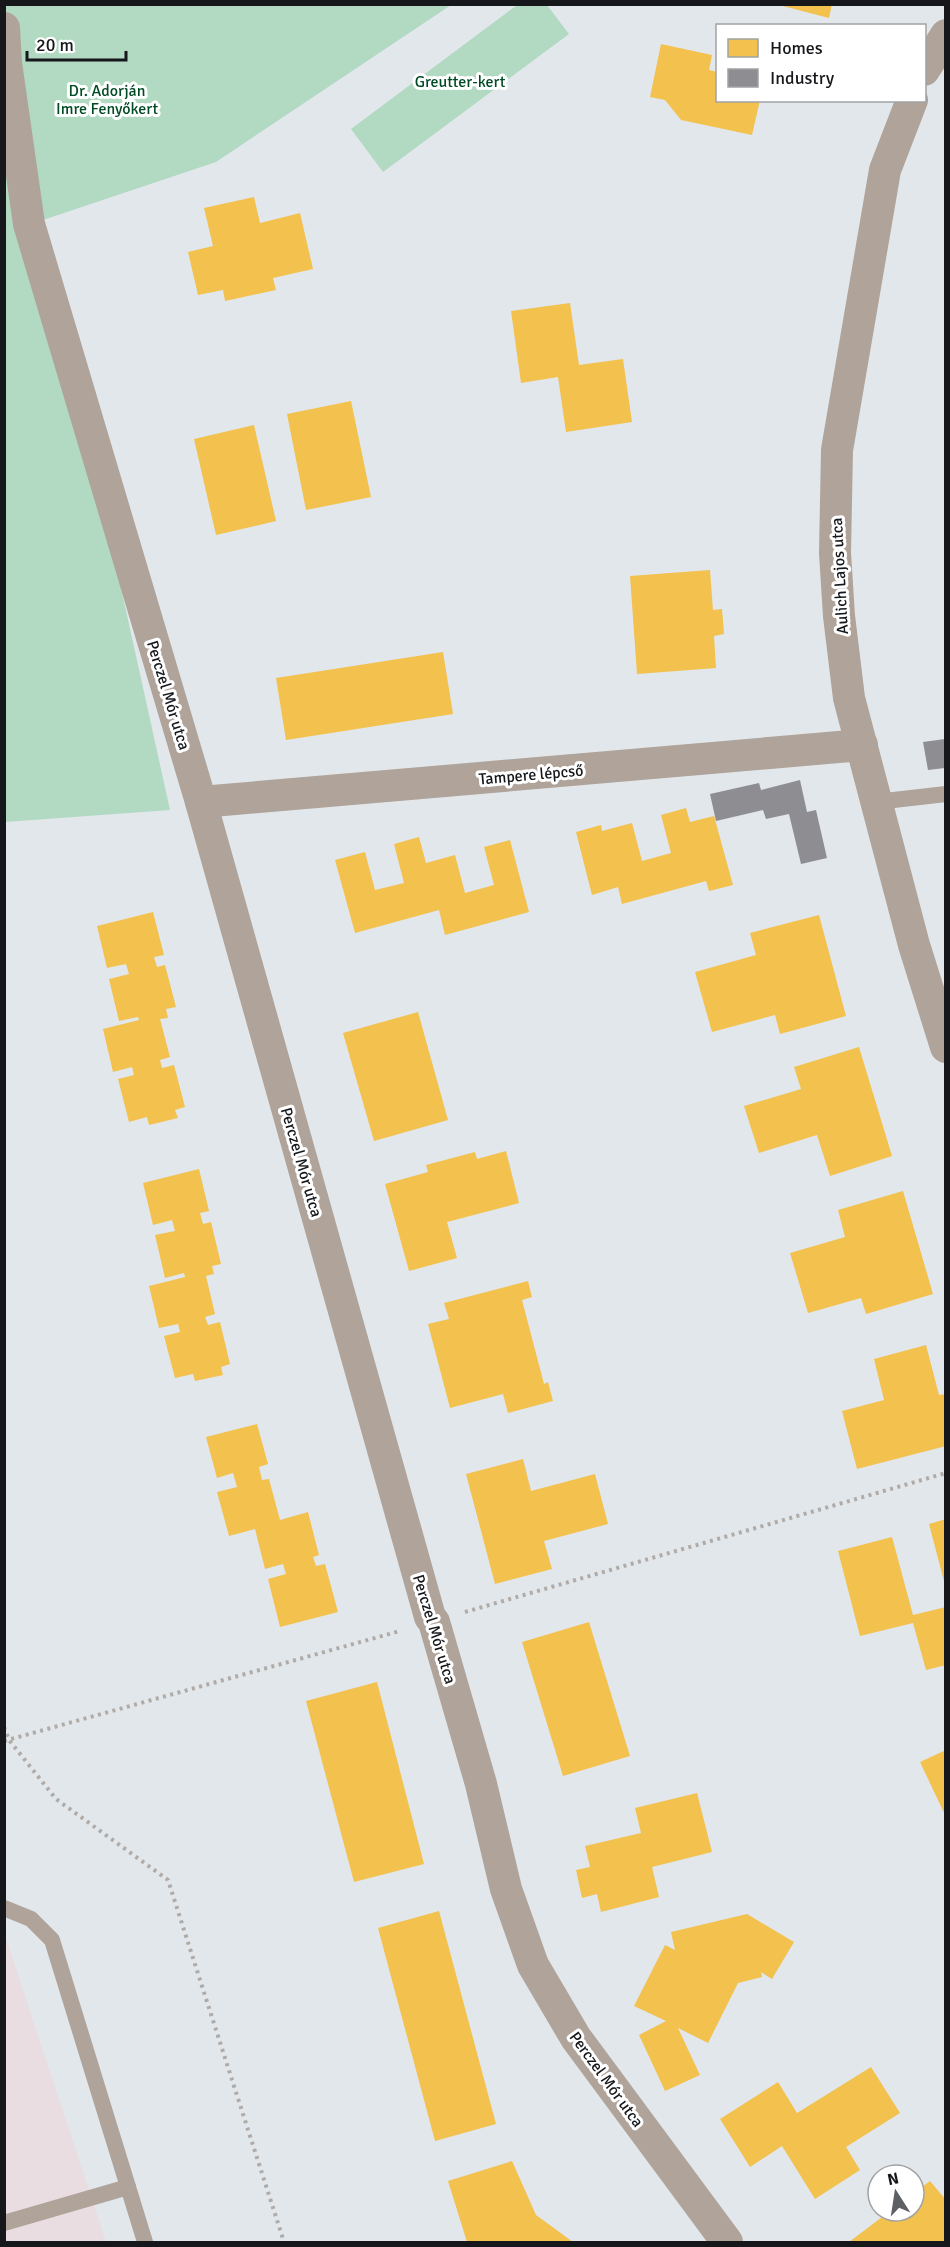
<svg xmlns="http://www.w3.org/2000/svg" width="950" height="2247" font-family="Signika,sans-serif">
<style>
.industrial{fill:#e9dde2}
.green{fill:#b2d9c1}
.homes{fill:#f2c14e}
.industry{fill:#8d8d92}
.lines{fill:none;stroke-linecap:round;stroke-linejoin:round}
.path{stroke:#b0aba6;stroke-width:4;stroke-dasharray:3 4.5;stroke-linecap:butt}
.service{stroke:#afa39a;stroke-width:16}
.minor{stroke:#afa39a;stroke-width:32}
.labels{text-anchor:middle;stroke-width:6;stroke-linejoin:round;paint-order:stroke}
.park-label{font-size:16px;fill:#004a24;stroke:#fff}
.street-label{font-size:16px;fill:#15171a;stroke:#fff}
</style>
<rect width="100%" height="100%" fill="#e2e7ec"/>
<polygon class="industrial" points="5,1935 106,2242 5,2242"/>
<g class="green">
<polygon points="5,5 451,5 216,162 40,221 170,810 5,822"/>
<polygon points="517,5 547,5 569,34 383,172 351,129"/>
</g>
<g class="homes">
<polygon points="775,4 832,4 829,18"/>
<polygon points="661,44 712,55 709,70 718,72 718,100 760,100 752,135 681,120 665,100 650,97"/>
<polygon points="254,197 260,223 300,213 313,269 273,278 276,290 225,301 223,290 198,295 188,252 213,246 204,208"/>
<polygon points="570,303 579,365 623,359 632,422 566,432 558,377 521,383 511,311"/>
<polygon points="351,401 371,497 306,510 287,414"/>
<polygon points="254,425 276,521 216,535 194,439"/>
<polygon points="710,570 713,610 722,609 724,634 714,636 716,668 637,674 630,576"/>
<polygon points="443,652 453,714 286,740 276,678"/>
<polygon points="686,808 690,822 714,816 733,885 709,891 706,881 622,904 618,887 592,895 576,832 601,825 602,831 632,823 642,861 671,853 661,815"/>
<polygon points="419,837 426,863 455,855 465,893 494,885 484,847 510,840 529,912 445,935 439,910 355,933 335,860 365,852 375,890 404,883 394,844"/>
<polygon points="153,912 164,955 154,957 157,967 165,965 176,1007 166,1009 168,1018 160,1019 170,1057 160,1060 162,1068 174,1065 185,1107 175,1110 178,1118 149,1125 147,1117 129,1122 118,1079 134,1075 132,1067 113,1072 103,1029 139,1020 138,1017 119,1021 109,979 129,974 126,964 107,968 97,926"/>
<polygon points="819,915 846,1016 780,1034 775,1015 712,1032 695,972 756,955 750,933"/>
<polygon points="418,1012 448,1120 374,1141 343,1033"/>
<polygon points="859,1047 892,1156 830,1176 817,1135 759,1153 744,1106 801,1089 794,1067"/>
<polygon points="506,1151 519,1203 447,1222 457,1258 409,1271 385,1184 428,1172 426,1165 475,1152 477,1159"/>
<polygon points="199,1169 209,1211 200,1213 203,1224 211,1222 221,1264 212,1266 214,1274 206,1276 215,1314 205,1317 208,1325 220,1322 230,1364 221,1367 223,1375 195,1381 193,1374 175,1378 164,1336 180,1332 178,1324 159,1328 149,1286 185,1277 184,1273 165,1278 155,1235 175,1231 172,1220 153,1225 143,1183"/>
<polygon points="903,1191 933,1294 866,1314 861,1298 808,1313 790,1253 845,1237 838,1210"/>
<polygon points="528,1281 532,1297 522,1300 544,1384 548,1382 553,1401 508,1413 503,1394 450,1408 428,1324 449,1319 444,1303"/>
<polygon points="926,1345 939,1395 946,1394 946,1446 857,1469 842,1411 884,1400 874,1359"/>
<polygon points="257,1424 268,1464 259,1467 262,1480 269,1479 280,1520 308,1512 319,1555 313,1557 316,1566 325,1564 338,1612 280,1627 268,1579 286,1574 283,1564 265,1569 255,1529 229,1536 217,1492 237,1487 233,1473 217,1478 206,1437"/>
<polygon points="523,1459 531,1491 595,1474 608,1524 544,1541 552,1569 495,1584 466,1474"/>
<polygon points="946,1519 946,1585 945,1585 929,1524"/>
<polygon points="892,1537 913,1615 946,1607 946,1665 926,1670 913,1623 860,1636 838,1551"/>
<polygon points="589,1622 630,1756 563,1776 522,1642"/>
<polygon points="377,1682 424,1864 354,1882 306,1701"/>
<polygon points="946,1750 946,1817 920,1762"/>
<polygon points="697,1793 712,1852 652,1867 659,1897 601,1912 597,1894 582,1898 576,1870 590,1867 585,1846 641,1833 635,1808"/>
<polygon points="439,1911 496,2124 435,2141 378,1928"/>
<polygon points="747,1914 794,1942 772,1979 761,1972 762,1977 738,1983 708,2043 678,2028 700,2075 665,2091 639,2035 666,2021 634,2006 665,1945 675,1950 671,1932"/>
<polygon points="871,2067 900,2113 846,2147 860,2170 815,2199 782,2146 750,2167 720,2119 778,2082 797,2113"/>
<polygon points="512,2161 536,2215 573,2242 467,2242 448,2181"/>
<polygon points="930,2181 946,2200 946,2242 849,2242 890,2211 914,2211 914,2193"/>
</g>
<g class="industry">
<polygon points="945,739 945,768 928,770 923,742"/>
<polygon points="800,780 807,812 816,810 827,858 801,864 789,814 766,819 763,810 716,821 710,794 759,783 761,790"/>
</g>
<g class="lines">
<g class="path">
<polyline points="465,1612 946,1473"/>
<polyline points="4,1727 9,1740 56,1799 168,1880 284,2242"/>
<polyline points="4,1741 400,1631"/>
</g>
<g class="service">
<polyline points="876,802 946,794"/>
<polyline points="4,1908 31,1919 52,1940 145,2242"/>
<polyline points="4,2223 128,2187"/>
</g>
<g class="minor">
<polyline points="4,28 6,63 29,224 201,802 430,1617 434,1622 481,1784 506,1889 533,1965 576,2038 727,2242"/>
<polyline points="924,70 946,35"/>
<polyline points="912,100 885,170 837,450 835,553 839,616 849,698 914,945 946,1047"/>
<polyline points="201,802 862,745"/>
</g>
</g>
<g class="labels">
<g class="park-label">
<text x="460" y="87">Greutter-kert</text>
<text x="107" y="96">Dr. Adorján<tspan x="107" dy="18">Imre Fenyőkert</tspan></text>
</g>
<g class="street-label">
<text transform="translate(839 576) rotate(-93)" y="6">Aulich Lajos utca</text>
<text transform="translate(169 695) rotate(73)" y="6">Perczel Mór utca</text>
<text transform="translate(531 774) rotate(-5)" y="6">Tampere lépcső</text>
<text transform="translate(302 1162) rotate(74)" y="6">Perczel Mór utca</text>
<text transform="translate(435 1629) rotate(73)" y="6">Perczel Mór utca</text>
<text transform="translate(607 2079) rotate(54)" y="6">Perczel Mór utca</text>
</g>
</g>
<rect width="950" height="2247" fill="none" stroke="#15171a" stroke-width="12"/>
<rect x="716" y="24" width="210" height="78" fill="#ffffff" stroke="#a1a2a3" stroke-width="1.5"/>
<rect x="728" y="39" width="30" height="18" fill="#f2c14e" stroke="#a1a2a3" stroke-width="1.5"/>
<text x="770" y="54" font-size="18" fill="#15171a">Homes</text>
<rect x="728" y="69" width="30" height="18" fill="#8d8d92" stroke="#a1a2a3" stroke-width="1.5"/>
<text x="770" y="84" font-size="18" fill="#15171a">Industry</text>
<g transform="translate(896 2193) rotate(348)"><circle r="28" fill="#ffffff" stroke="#a1a2a3" stroke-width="1.5"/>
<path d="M0-4.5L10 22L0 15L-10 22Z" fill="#5d6064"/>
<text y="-9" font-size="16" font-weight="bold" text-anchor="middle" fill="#15171a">N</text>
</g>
<path d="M27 51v9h99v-9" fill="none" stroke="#15171a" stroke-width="3"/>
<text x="36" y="51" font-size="18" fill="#15171a" stroke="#ffffff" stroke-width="4.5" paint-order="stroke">20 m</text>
</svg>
